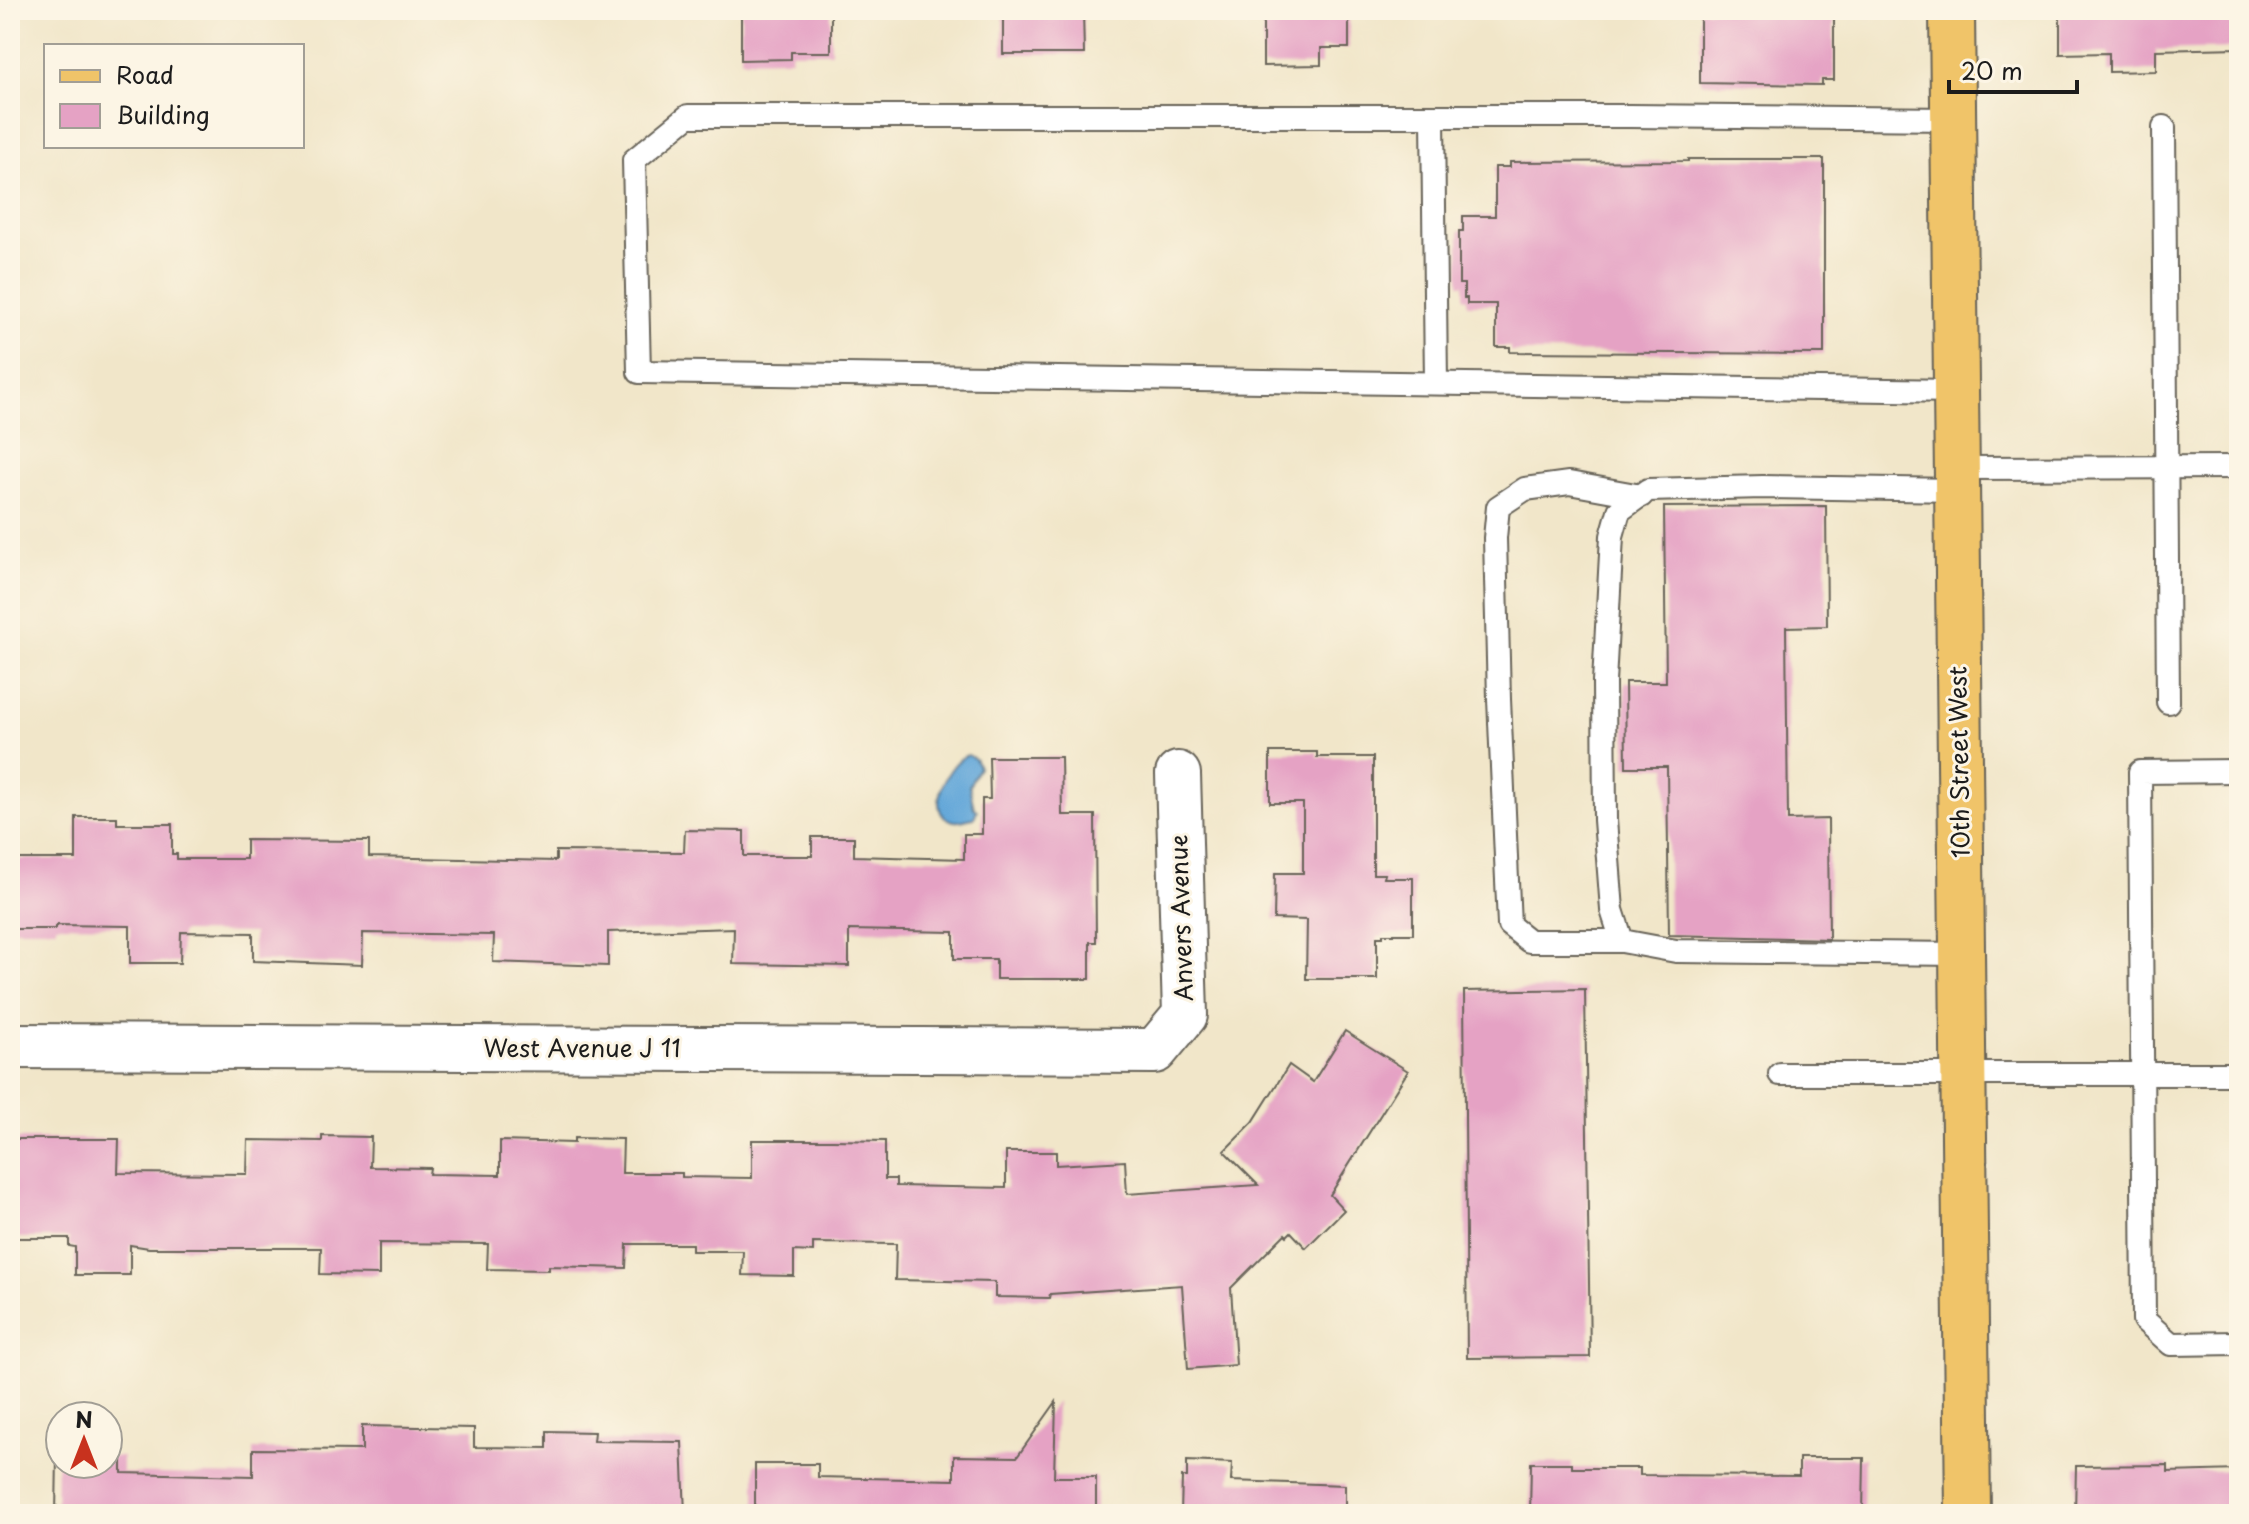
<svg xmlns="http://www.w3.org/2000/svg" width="2249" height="1524" font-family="'Playpen Sans',sans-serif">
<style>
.water{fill:#64a7d9;stroke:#40627a;stroke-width:2}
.building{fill:#e5a2c4}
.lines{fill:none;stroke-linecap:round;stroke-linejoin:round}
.service-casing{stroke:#676359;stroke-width:26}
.minor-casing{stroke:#676359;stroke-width:48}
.primary-casing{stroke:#676359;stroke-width:48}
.service{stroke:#fff;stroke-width:22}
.minor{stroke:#fff;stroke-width:44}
.primary{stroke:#f0c469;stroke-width:44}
.labels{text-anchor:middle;stroke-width:6;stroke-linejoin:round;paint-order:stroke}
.street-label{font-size:24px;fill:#1c1c1c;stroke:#fcf5e5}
</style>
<rect width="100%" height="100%" fill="#fcf5e5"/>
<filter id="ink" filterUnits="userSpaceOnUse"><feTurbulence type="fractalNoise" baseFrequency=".0125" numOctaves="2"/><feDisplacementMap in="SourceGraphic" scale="16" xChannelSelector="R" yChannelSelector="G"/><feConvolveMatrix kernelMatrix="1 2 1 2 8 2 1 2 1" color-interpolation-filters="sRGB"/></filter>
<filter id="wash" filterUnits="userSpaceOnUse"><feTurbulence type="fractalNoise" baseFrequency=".006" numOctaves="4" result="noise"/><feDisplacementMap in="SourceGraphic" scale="32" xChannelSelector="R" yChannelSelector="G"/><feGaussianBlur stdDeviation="1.8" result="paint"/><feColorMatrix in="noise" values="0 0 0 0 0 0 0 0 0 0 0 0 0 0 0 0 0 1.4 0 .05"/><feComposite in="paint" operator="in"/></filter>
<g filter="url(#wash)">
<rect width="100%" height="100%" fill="#f1e6c9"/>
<path class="water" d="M 968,755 L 975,759 L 979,767 L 969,786 L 974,808 L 977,810 L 974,818 C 965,819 957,824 948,819 C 926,808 949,760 968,755 Z"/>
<g id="blocks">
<g class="building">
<polygon points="741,10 831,10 831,52 791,52 791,59 741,60"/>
<polygon points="1003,10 1083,10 1084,54 1003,54"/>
<polygon points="1263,10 1349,10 1349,48 1321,48 1321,65 1263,66"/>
<polygon points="1700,10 1834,10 1834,80 1822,80 1822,85 1700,83"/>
<polygon points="2060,10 2239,10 2239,48 2156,50 2156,71 2109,72 2109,53 2060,54"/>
<polygon points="1688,159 1824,159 1824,354 1510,352 1510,347 1496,347 1496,304 1467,304 1467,298 1464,298 1464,284 1459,284 1459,231 1463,231 1463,216 1495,216 1495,167 1510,167 1510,162 1688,161"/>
<polygon points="1826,506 1827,626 1786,627 1788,820 1828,819 1829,939 1669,935 1667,767 1626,767 1625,682 1666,682 1664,507"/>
<polygon points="1270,752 1317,752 1317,757 1373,757 1373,874 1385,874 1384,878 1413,878 1413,934 1383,934 1383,937 1377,937 1377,979 1306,979 1307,920 1274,919 1275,873 1303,873 1303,803 1270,803"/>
<polygon points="989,757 1061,757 1062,815 1095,815 1096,942 1090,942 1090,979 996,979 996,959 954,959 954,932 849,930 849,966 733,964 734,928 608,932 608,966 493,962 494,935 363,933 362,965 253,961 253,933 181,932 180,963 130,963 130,926 56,925 56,929 10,929 10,859 76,859 76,817 117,817 117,824 172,824 172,854 177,854 177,859 246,859 246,840 369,841 369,857 556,861 556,851 684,852 685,830 744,831 744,856 812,856 812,837 854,837 854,856 964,859 964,834 982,834 982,799 990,799"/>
<polygon points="1585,989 1590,1357 1467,1358 1464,991"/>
<polygon points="1345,1031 1408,1071 1330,1195 1344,1210 1306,1248 1291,1232 1287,1236 1285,1234 1231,1288 1236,1365 1188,1369 1182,1285 1050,1294 1049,1298 995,1297 995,1282 895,1280 896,1244 813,1243 813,1252 794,1251 794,1276 742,1275 743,1251 692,1251 692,1244 627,1244 626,1268 549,1266 549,1270 487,1269 488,1244 379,1243 379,1275 320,1274 321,1248 149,1248 130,1245 130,1275 75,1275 75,1247 69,1246 69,1238 10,1238 10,1139 119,1139 118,1173 247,1174 248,1140 322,1141 322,1136 371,1137 370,1167 430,1168 429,1174 500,1175 500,1141 574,1143 574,1138 623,1139 622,1173 682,1173 682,1177 752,1178 752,1140 833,1140 885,1141 885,1179 896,1179 896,1186 1006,1188 1006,1152 1056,1152 1056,1165 1125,1161 1127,1194 1258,1185 1224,1151 1253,1122 1289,1065 1313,1082"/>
<polygon points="1056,1402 1054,1477 1096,1477 1096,1514 755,1514 755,1464 818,1464 818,1477 954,1480 954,1456 1017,1457"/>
<polygon points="362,1426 474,1428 474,1447 547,1448 547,1431 594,1432 593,1441 682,1442 685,1514 56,1514 57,1456 60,1456 60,1464 108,1464 108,1457 122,1457 122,1473 253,1476 253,1449 362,1450"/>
<polygon points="1799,1458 1864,1458 1863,1514 1530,1514 1531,1463 1572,1463 1572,1468 1640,1468 1640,1475 1799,1476"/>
<polygon points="1187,1461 1232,1463 1231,1481 1345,1485 1345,1514 1181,1514 1182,1477 1187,1477"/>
<polygon points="2168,1465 2168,1472 2239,1470 2239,1514 2075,1514 2076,1466"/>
</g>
</g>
</g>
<g filter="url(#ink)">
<use href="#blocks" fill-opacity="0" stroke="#676359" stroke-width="2"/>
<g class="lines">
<g class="service-casing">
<g id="service">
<polyline points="1433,117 1436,383"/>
<polyline points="1953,119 1630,116 688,116 634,160 639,372 1956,391"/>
<polyline points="2164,127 2168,702"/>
<polyline points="1957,468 2239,467"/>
<polyline points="1957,490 1763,487 1648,490 1619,511 1612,536 1604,682 1605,820 1612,910 1622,941 1676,951 1962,954"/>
<polyline points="2239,771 2140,772 2144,1320 2171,1344 2239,1343"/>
<polyline points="1622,941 1529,941 1509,925 1499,699 1495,538 1498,507 1525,489 1569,483 1641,496"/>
<polyline points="1780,1074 2239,1074"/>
</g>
</g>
<g class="minor-casing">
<polyline id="minor" points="10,1046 1155,1051 1185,1015 1178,774"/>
</g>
<g class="primary-casing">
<polyline id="primary" points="1952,10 1968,1514"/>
</g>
<use href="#service" class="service"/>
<use href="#minor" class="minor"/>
<use href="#primary" class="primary"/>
</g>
</g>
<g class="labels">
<g class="street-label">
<text transform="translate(1960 762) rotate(-91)" y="8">10th Street West</text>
<text transform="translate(1182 918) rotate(-92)" y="8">Anvers Avenue</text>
<text x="582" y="1057">West Avenue J 11</text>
</g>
</g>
<rect width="2249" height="1524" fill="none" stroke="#fcf5e5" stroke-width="40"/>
<rect x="44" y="44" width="260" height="104" fill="#fcf5e5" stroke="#a29e95" stroke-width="2"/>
<rect x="60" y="70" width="40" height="12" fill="#f0c469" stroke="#a29e95" stroke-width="2"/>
<text x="116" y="84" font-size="24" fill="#1c1c1c">Road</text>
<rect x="60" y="104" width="40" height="24" fill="#e5a2c4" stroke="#a29e95" stroke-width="2"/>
<text x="116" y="124" font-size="24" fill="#1c1c1c">Building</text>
<g transform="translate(84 1440)"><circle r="38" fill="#fcf5e5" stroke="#a29e95" stroke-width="2"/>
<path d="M0-6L14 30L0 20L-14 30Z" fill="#c8321e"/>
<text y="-12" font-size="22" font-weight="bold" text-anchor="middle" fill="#1c1c1c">N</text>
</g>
<path d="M1949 80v12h128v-12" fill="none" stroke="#1c1c1c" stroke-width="4"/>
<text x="1961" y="80" font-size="24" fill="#1c1c1c" stroke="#fcf5e5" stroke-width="6" paint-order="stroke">20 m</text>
</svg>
